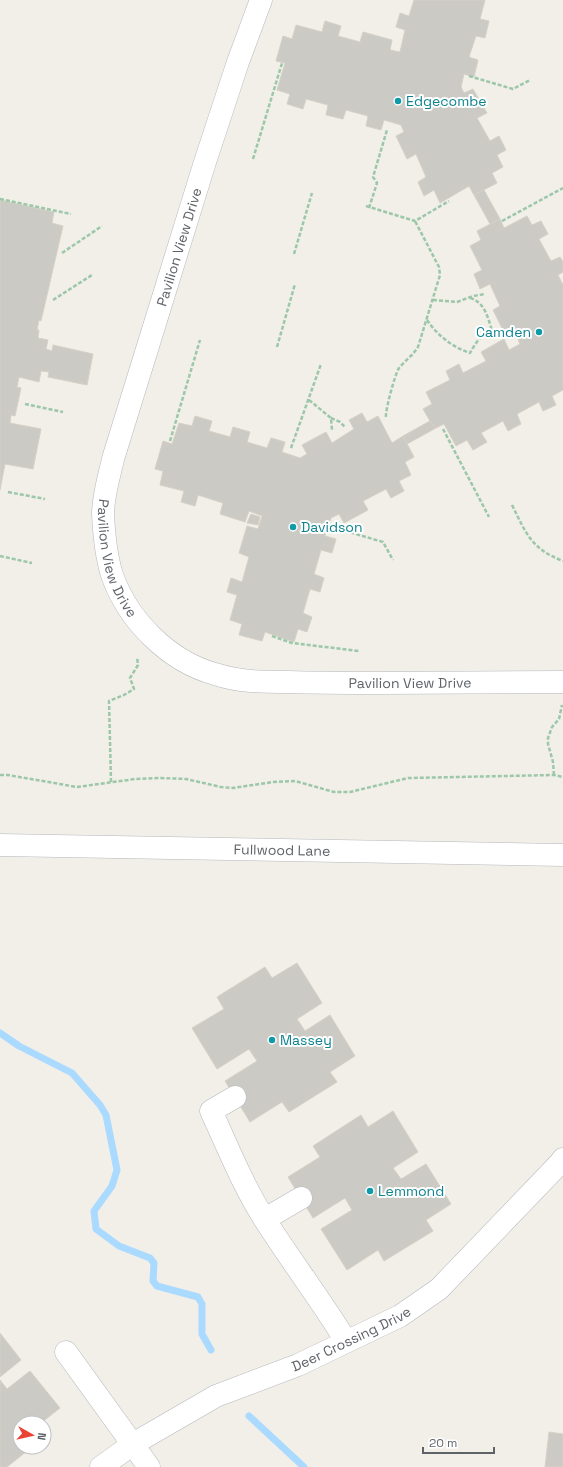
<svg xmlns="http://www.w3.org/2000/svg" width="563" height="1467" font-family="'Space Grotesk',sans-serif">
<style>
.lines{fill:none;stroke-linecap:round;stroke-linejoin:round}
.stream{stroke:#aadaff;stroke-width:7}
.building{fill:#cccac5;stroke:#d6d1c6}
.minor-casing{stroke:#b5b8bc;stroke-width:23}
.path{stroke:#9cc7a9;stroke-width:2.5;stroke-dasharray:4 2;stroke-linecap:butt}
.minor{stroke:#fff;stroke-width:22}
.culture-dot{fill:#0f9aa8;stroke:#fff;stroke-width:1.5}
.labels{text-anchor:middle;stroke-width:4;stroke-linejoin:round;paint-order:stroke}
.culture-label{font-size:14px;fill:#0d838f;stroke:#fff;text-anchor:start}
.street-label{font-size:14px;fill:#5f6368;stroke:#fff}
</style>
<rect width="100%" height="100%" fill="#f1efe8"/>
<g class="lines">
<g class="stream">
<polyline points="0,1033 19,1046 72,1073 100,1105 106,1115 117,1170 112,1186 94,1211 96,1229 119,1246 150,1258 154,1263 153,1281 157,1286 198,1297 202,1304 202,1334 211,1350"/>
<polyline points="249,1416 304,1467"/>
</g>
</g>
<g class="building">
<polygon points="414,0 485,0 480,19 489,21 485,38 476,36 469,57 478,60 474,77 464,74 461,87 464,93 473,89 487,113 477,118 490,141 499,136 506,150 497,155 503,167 492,173 497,183 474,195 469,186 440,203 434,190 424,196 418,182 426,177 416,154 407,159 396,136 404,132 401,125 384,120 381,130 366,126 368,116 346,110 343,119 326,115 328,105 306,99 303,109 287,104 290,94 277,90 285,63 276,61 283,36 292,39 296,25 322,32 325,21 341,26 338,36 360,42 363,32 392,40 390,50 400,52 405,30 396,27 400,13 409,16"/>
<polygon points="484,190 500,219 490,224 474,195"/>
<polygon points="0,200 54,212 52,223 63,226 41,321 39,320 37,330 39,330 38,338 48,340 46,349 52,351 53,345 93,354 87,385 48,377 49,372 41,371 39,382 19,377 17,387 21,388 15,416 11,415 10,423 41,429 33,469 5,464 0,490"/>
<polygon points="527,216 532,225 541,221 548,234 539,239 551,261 560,257 563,262 563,272 558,275 563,285 563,390 552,396 556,405 543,411 539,402 517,414 521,424 508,431 503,421 481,433 487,442 473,450 467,440 456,446 444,424 436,428 430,421 423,409 432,404 426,392 450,380 446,371 459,364 463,373 486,361 481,352 504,339 509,350 520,344 514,330 505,334 493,310 500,306 490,284 480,289 474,274 482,270 470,246 481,240 477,231 500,219 504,228"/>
<polygon points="362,413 367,422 378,416 392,443 403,436 414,457 405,462 411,475 399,481 404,491 391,498 386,489 363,501 368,510 344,523 339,514 331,518 325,536 336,539 332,553 321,550 314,574 324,578 320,592 310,589 303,613 312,617 307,632 298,629 294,642 265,632 262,641 239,635 242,624 230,620 237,595 227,592 231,578 242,582 249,557 239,553 247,526 258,529 262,516 249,511 245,522 220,514 223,503 198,495 195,506 181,502 184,491 160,485 163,471 155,469 163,441 172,444 179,423 192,426 195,416 212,421 209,431 230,437 233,427 250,432 247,442 267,448 271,438 285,442 282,452 300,458 307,454 302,445 326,432 332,443 354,429 349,420"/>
<polygon points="430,421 436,428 407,444 403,436"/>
<polygon points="251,514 260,517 258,525 247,523"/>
<polygon points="297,963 322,1003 297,1019 305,1031 330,1015 355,1056 330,1072 337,1082 289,1112 282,1102 250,1122 225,1081 257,1061 249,1049 217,1069 192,1028 224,1009 217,997 265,967 272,978"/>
<polygon points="393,1111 418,1152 393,1168 401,1179 426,1164 451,1204 426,1220 433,1231 384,1261 378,1250 347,1270 321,1229 352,1210 345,1198 313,1218 288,1177 320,1157 313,1146 361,1115 368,1127"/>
<polygon points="0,1333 21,1360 0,1377"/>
<polygon points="30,1371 60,1408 41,1423 20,1423 20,1447 32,1447 7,1467 0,1467 0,1380 7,1389"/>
<polygon points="549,1432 563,1434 563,1467 545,1467"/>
</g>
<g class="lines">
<g class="minor-casing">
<g id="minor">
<path id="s1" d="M 261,0 L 238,62 L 205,162 L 113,459 C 109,477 103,496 103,514 C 104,534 106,556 112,575 C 128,620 168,661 215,674 C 239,682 263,682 288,682 C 319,683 350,683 381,683 C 442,683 502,682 563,682"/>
<path id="s2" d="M 0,845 L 563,855"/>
<path d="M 235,1097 L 211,1111 C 228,1147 243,1186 265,1220 C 291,1261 321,1300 346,1341"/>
<polyline points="265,1219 301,1198"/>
<polyline points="66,1352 149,1467"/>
<path id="s3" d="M 101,1467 L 133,1444 L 216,1396 L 298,1365 L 400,1316 L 439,1289 L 559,1164 L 563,1159"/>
</g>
</g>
<g class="path">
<polyline points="469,76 513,89 530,80"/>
<polyline points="253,159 282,63"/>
<polyline points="0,199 71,214"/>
<polyline points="366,206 415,221 449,201"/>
<polyline points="369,208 377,183 373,177 387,130"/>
<polyline points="502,221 563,188"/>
<polyline points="62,253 102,226"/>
<polyline points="294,254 312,193"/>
<path d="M 470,298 C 485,302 488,318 492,331"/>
<polyline points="53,300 92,275"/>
<polyline points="433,300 457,302 473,296 485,294"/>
<path d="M 427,320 C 437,335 452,347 470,353 C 475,344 483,330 495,331 C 500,332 506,336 510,338"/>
<polyline points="277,347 295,284"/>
<polyline points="309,400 331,418 332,430"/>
<polyline points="25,404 63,412"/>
<path d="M 386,417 C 385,411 395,374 399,368 C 405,361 413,355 418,347 L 440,275 L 439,267 L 415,221"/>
<polyline points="331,418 340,422 345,427"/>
<polyline points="443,429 489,517"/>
<polyline points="170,441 200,340"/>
<polyline points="291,448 321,364"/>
<polyline points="8,492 45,499"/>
<path d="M 512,505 C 526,533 531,549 563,561"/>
<polyline points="339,529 383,542 393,560"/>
<polyline points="0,556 32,563"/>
<polyline points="272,636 292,643 359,651"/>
<polyline points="0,775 8,775 77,787 135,779 161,778 186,779 221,787 233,788 273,782 295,781 334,792 350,792 408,778 554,775 563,777"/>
<polyline points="554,775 553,762 548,744 548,738 552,727 559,719 562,705"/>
<polyline points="111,782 109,701 124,695 134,689 130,678 138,665 137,657"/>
</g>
<use href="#minor" class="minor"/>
</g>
<g class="culture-dot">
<circle cx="398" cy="101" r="4"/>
<circle cx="539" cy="332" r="4"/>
<circle cx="293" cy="527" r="4"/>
<circle cx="272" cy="1040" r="4"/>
<circle cx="370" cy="1191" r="4"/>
</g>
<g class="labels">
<g class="culture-label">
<text x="406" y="106">Edgecombe</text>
<text x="531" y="337" text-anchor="end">Camden</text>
<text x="301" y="532">Davidson</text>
<text x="280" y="1045">Massey</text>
<text x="378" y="1196">Lemmond</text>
</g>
<g class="street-label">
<text transform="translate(179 247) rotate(-73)" y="5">Pavilion View Drive</text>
<text dy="5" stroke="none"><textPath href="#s1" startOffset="585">Pavilion View Drive</textPath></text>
<text dy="5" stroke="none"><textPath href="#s1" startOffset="944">Pavilion View Drive</textPath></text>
<text dy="5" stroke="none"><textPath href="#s2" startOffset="282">Fullwood Lane</textPath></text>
<text dy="5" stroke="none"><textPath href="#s3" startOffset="282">Deer Crossing Drive</textPath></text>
</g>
</g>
<g transform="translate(32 1435) rotate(98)"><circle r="19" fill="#ffffff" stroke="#bfc1c3"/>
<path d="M0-3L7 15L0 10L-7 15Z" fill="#ea4335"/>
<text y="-6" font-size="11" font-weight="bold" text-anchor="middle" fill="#5f6368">N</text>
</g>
<path d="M423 1447v6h71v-6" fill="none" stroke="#5f6368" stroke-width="2"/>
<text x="429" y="1447" font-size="12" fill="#5f6368" stroke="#ffffff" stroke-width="3" paint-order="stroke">20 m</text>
</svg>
